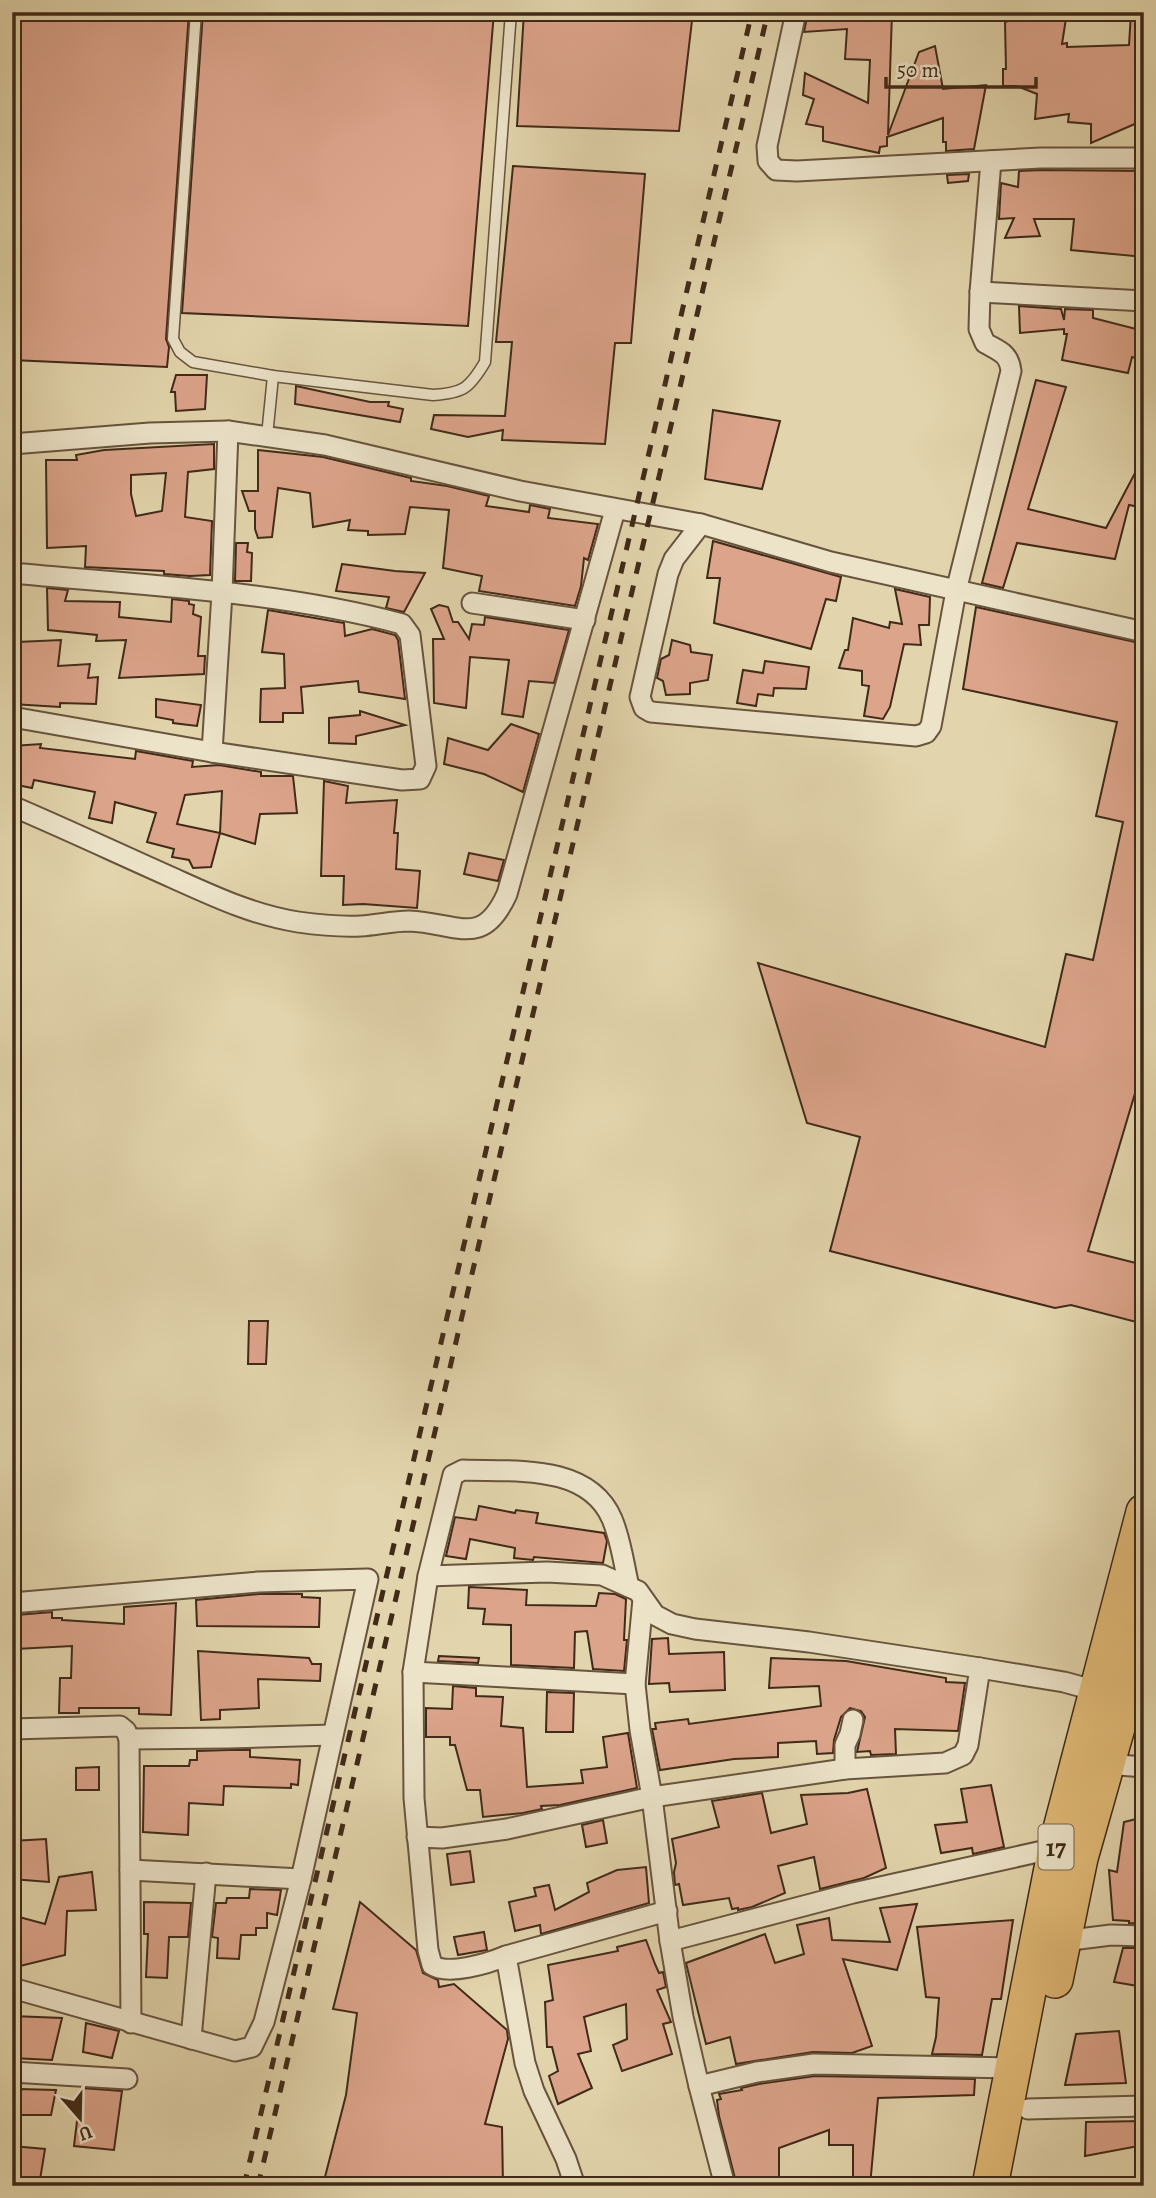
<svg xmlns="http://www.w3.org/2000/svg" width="1156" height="2198" font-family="Alegreya,serif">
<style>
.building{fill:#dca48b;stroke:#402a18;stroke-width:2;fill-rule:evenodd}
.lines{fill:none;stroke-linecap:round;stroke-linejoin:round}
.lane-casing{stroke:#68543d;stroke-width:13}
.street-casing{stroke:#68543d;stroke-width:23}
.highway-casing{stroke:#402a18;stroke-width:38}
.lane{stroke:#ece3c9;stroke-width:10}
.street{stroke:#ece3c9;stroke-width:19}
.highway{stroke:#e1ba76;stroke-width:35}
.rail{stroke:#402a18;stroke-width:5;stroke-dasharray:12 12;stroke-linecap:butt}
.labels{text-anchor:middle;stroke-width:5;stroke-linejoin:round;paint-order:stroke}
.shield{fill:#ece3c9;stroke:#74624d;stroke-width:2}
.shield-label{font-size:26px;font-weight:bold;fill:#402a18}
</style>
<rect width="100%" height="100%" fill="#e2d4ac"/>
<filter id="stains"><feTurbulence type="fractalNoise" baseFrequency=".00286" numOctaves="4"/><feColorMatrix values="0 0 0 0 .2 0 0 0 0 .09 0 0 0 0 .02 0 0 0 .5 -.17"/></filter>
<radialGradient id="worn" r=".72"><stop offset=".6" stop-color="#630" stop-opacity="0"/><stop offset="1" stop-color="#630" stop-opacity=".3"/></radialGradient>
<g class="building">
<polygon points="12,12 189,12 166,339 169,347 167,367 12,360"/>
<polygon points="203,12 494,12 468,326 182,313"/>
<polygon points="524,12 693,12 679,131 517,126"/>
<polygon points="808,12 892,12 888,135 919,52 935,46 943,89 986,85 974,149 946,151 946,142 943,142 943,118 887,137 887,146 880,147 879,153 823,141 823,127 806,124 814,99 803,95 805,73 868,103 870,60 845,59 847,29 804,32"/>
<polygon points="1010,12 1067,12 1062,44 1067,43 1067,47 1129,45 1131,13 1144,13 1144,120 1091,143 1091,124 1068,122 1069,114 1035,119 1037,94 1017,86 1003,86 1003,69 1006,69 1005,22 1012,20"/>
<polygon points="513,166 645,174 631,343 615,343 605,444 502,440 503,430 468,437 431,429 434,415 505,416 512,342 496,342"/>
<polygon points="1041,170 1144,171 1144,257 1071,250 1074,219 1034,219 1040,236 1005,238 1014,218 999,219 1001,183 1018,187 1019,171"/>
<polygon points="969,174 968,181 948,183 947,175"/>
<polygon points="1019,306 1061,309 1064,320 1065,309 1093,310 1093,318 1144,331 1144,361 1132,357 1128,373 1062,360 1067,334 1064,334 1064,329 1020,333"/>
<polygon points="176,375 207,375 205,409 176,411 175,392 171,392"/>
<polygon points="1036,380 1066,387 1028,509 1106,528 1144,456 1144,508 1129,505 1115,559 1017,543 1003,588 982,583"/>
<polygon points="296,386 370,402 389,402 388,406 403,409 400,422 295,404"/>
<polygon points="713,410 780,421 762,489 705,479"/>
<path d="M 214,444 L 214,469 L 188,472 L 185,517 L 212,521 L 210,575 L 190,576 L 164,574 L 164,571 L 85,567 L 86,546 L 47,548 L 46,460 L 77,460 L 76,455 L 104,450 ZM 166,473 L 162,511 L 136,516 L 131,494 L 131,475 Z"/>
<polygon points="258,450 323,457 411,478 411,481 447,486 489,496 486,506 529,512 530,505 550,509 548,518 598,524 588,560 584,558 581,586 575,606 479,591 482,576 443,568 449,510 410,507 405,534 368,535 368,531 348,530 350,520 313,527 310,493 278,488 272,537 258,538 255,529 255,511 249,511 242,491 258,491"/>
<polygon points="713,541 841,577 836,601 826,599 811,649 714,623 720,578 707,578"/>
<polygon points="236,543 248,543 247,552 252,553 251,581 235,581"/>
<polygon points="342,564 395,571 425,573 404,612 386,608 389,597 336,591"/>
<polygon points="47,588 68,590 65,601 120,602 119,617 171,622 172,599 189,601 189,604 194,605 193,614 201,617 198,656 205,656 204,674 119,678 126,640 96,641 97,635 48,630"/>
<polygon points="895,589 930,597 929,625 919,625 921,645 904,644 890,707 883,719 864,716 869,686 862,685 862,671 839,668 845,650 848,650 853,618 889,628 890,622 902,624"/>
<polygon points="439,605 448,607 453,622 458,622 469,639 472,624 484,625 485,617 569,630 554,683 529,681 523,717 502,714 509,660 470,657 466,708 434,703 433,639 444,639 431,609"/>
<polygon points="976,607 1144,644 1144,1063 1088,1251 1144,1265 1144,1324 1071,1305 1055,1308 830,1251 860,1137 807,1123 758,963 1045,1047 1066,954 1093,960 1123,822 1096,816 1117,722 963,689"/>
<polygon points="268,610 344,623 345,636 372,629 395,635 398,640 405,699 359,692 358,681 301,687 303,713 283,713 283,722 260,722 261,689 285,688 284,654 262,652"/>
<polygon points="61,640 58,666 90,664 88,678 98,677 96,704 60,703 60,707 12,704 12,671 16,671 17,642"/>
<polygon points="672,640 690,645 691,652 712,655 708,680 690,683 690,694 666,695 663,681 657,678 661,659 669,655"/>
<polygon points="765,661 809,667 806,689 774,688 773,696 758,694 756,706 737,703 743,670 763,673"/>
<polygon points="156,699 201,705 197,726 173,723 173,720 156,717"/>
<polygon points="360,711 405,725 356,736 356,744 329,743 329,718 360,715"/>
<polygon points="511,724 539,734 523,792 484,774 444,764 448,738 488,750"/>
<path d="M 41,744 L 40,748 L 135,759 L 136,751 L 193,761 L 192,767 L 219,765 L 261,772 L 261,776 L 293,776 L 297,813 L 260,814 L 255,844 L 220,833 L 211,867 L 193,868 L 189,860 L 172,857 L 174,849 L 147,842 L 156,813 L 115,802 L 112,823 L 89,818 L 95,792 L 34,780 L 32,788 L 12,784 L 12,746 ZM 222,791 L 220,833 L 177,824 L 185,795 Z"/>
<polygon points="324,781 348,786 346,803 397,800 394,833 398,833 396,869 420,871 417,908 363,904 343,905 344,876 321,876"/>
<polygon points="469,853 504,860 498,881 464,874"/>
<polygon points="249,1321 268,1321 266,1364 248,1364"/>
<polygon points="479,1506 515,1513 516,1510 538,1513 536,1523 604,1533 607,1541 603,1563 534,1557 533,1560 514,1558 515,1548 470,1539 466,1559 446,1556 455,1517 476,1520"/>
<polygon points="469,1587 527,1590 526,1605 596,1606 599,1593 615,1594 626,1599 624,1640 627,1640 624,1671 593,1669 587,1631 575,1632 574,1668 511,1665 511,1625 483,1624 485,1609 468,1608"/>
<polygon points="259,1594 302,1594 302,1597 320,1598 319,1627 197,1626 196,1600"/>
<polygon points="176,1603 171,1715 139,1714 139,1708 79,1708 79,1713 59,1713 60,1678 71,1678 72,1646 16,1649 16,1615 52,1612 52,1618 62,1618 62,1620 124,1624 124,1607"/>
<polygon points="668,1638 669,1654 724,1652 725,1690 670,1692 669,1683 649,1684 652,1639"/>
<polygon points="198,1651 309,1658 312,1664 321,1664 320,1681 258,1679 259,1708 220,1710 220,1719 201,1720"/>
<polygon points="439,1656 479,1658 478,1663 438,1661"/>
<polygon points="771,1658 846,1661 946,1678 946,1682 965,1683 958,1731 895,1729 896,1754 871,1755 870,1751 857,1752 865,1717 861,1711 850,1708 841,1717 834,1740 833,1753 817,1754 816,1741 778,1743 778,1757 734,1759 660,1770 652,1729 656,1729 655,1723 688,1719 689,1724 821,1706 819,1686 769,1688"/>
<polygon points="453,1686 476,1688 476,1696 503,1697 501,1726 523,1728 527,1787 583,1783 581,1770 607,1767 603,1737 628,1733 637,1788 560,1805 541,1806 542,1809 523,1813 483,1817 480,1790 467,1790 455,1745 450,1745 450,1737 426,1737 426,1708 452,1709"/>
<polygon points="547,1692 574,1693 573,1732 546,1732"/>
<polygon points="229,1750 250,1750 250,1757 300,1760 298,1785 291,1784 291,1788 224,1786 223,1805 189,1803 188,1835 143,1832 144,1766 189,1766 190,1760 197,1760 197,1751"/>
<polygon points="99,1767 99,1790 76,1790 76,1768"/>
<polygon points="991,1785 1004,1847 973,1854 972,1848 941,1853 935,1825 967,1822 961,1789"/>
<polygon points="867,1789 886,1868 864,1878 820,1889 814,1857 778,1866 785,1893 752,1907 738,1910 738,1908 732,1909 729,1898 683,1905 679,1884 675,1885 674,1872 676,1863 672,1839 719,1827 712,1801 762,1793 771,1833 807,1824 801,1795 848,1793"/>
<polygon points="1144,1817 1144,1924 1129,1923 1129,1921 1113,1920 1109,1870 1117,1872 1124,1822"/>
<polygon points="603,1820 607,1843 586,1847 582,1825"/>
<polygon points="46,1839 49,1882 12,1879 12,1841"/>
<polygon points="470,1851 474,1882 451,1885 447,1854"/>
<polygon points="646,1867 649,1903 541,1934 540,1925 515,1931 509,1902 536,1896 534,1888 549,1885 555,1910 589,1892 587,1883 617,1870"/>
<polygon points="92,1872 96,1910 67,1911 65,1955 12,1968 12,1915 45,1924 59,1877"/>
<polygon points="250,1889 281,1890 277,1915 267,1913 267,1928 256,1928 256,1935 241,1935 239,1959 217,1958 218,1938 212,1937 216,1903 226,1903 227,1898 249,1898"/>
<polygon points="144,1902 191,1903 188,1937 169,1937 167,1978 146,1977 148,1934 144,1934"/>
<polygon points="360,1902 416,1950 423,1973 438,1980 439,1987 454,1984 507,2030 508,2039 485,2124 502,2127 503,2186 372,2186 325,2177 346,2095 357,2013 333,2009"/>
<polygon points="917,1904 897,1970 843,1959 872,2046 852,2053 813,2052 736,2064 730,2037 706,2044 686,1963 765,1934 775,1963 804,1954 797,1925 829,1918 832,1940 890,1942 880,1908"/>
<polygon points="1013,1920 1001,1999 992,1999 982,2055 932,2054 936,2037 939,1998 926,1997 917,1927"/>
<polygon points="484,1932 487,1950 458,1955 454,1937"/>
<polygon points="646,1940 655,1964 659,1973 663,1972 666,1987 657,1990 671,2022 663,2024 672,2054 622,2071 613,2045 627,2039 626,2004 584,2017 591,2051 578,2054 592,2088 558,2104 549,2076 558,2071 552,2047 547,2047 545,2002 553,2000 548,1965 618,1951 617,1947"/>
<polygon points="1123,1948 1144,1948 1144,1987 1114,1982"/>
<polygon points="12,2016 62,2018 52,2060 12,2058"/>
<polygon points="86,2023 119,2031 112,2058 83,2052"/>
<polygon points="1119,2031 1126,2083 1065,2085 1076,2034"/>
<polygon points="815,2076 975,2079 974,2095 878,2098 870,2186 853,2186 853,2145 829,2145 829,2130 779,2148 779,2186 737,2186 719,2116 717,2100 721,2099 719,2094 742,2090 741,2088 759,2084"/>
<polygon points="81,2088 122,2091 114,2150 74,2146"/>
<polygon points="18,2089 56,2090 51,2115 12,2115 12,2090"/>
<polygon points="1144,2121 1144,2145 1085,2156 1086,2122"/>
<polygon points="12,2146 45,2149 39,2186 12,2186"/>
</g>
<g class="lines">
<g class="lane-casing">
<g id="lane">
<path d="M 196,12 L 174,324 L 173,339 L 180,352 L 193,362 L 273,376 L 433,395 C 463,393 469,389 485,362 L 511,12"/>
<polyline points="267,436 273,376"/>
<polyline points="1123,1723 1144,1721"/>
</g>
</g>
<g class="street-casing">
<g id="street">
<polyline points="796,12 767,146 768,161 776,170 797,171 1041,158 1144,158"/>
<polyline points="980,292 1144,301"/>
<polyline points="12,444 150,433 228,431 325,445 520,491 701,524 831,562 1144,632"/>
<path d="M 701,524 L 674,559 L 668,574 L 640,697 L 644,708 L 651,712 L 916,736 L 926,733 L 931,726 L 956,591 L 1011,371 C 1009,353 999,351 985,343 L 979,329 L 980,292 L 991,161"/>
<path d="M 12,573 C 139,585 280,591 402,624 L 410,635 L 426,766 L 420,779 L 402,780 L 212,752 L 12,717"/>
<polyline points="472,603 585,620"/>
<polyline points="212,752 222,593 228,431"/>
<path d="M 12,806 C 66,829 119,854 173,878 C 213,896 253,915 298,922 C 319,925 340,927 361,926 C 377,925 393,921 409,921 C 458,923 482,949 507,894 L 615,510"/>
<polyline points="428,1576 547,1572 602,1575 638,1591 655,1615 672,1624 695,1629 809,1642 980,1668 1064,1682 1097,1691"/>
<polyline points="643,1599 635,1684 640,1730 652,1797 670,1941 683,2017 699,2086 725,2186"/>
<polyline points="12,1603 258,1582 368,1579 301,1879 264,2022 252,2047 235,2051 12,1988"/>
<polyline points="413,1672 635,1684"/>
<polyline points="12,1729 120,1726 126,1731 129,1739 131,2023"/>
<polyline points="129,1739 229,1738 333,1735"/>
<polyline points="1107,1764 1144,1767"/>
<polyline points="845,1769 845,1745 850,1734 853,1720"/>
<polyline points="417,1837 442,1838 507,1829 652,1797 845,1769 945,1763 963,1755 968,1745 980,1668"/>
<polyline points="130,1870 301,1879"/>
<polyline points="670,1941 853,1893 1056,1848"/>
<polyline points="1063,1941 1111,1935 1144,1936"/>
<polyline points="506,1956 667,1911"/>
<polyline points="191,2039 206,1873"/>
<polyline points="12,2072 127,2079"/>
<polyline points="699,2086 757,2072 814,2064 1012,2068"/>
<polyline points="1028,2109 1144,2106"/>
<path d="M 575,2186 L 566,2159 L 534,2091 L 525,2063 L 506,1956 C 489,1963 448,1976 432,1965 L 428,1950 L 414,1798 L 413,1672 L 428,1576 L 453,1475 L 463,1470 C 513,1472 588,1463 612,1519 C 621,1540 624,1565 629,1587"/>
</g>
</g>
<g class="highway-casing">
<g id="highway">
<polyline points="1055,1980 1080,1858 1118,1724 1144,1605"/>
<polyline points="990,2186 1056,1848 1144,1512"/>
</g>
</g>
<use href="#lane" class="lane"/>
<use href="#street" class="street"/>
<use href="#highway" class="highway"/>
<g class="rail">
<polyline points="244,2186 752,12"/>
<polyline points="258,2186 768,12"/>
</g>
</g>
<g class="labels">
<rect class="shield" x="1038.5" y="1824.5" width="35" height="45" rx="5"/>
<g class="shield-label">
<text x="1056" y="1856">17</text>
</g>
</g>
<rect width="1156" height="2198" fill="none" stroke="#e2d4ac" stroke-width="42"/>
<rect x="14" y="14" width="1128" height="2170" fill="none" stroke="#402a18" stroke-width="3.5"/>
<rect x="21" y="21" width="1114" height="2156" fill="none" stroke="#402a18" stroke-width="2"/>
<g transform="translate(80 2118) rotate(160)" stroke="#ece3c9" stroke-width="5" paint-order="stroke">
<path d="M0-5L12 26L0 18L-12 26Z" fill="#402a18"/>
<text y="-10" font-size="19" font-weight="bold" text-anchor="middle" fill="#402a18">U</text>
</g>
<path d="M886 77v10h150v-10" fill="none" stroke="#402a18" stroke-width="3.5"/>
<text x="897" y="77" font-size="21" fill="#402a18" stroke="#ece3c9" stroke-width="5" paint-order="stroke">50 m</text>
<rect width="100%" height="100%" filter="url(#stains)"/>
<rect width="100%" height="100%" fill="url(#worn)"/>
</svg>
